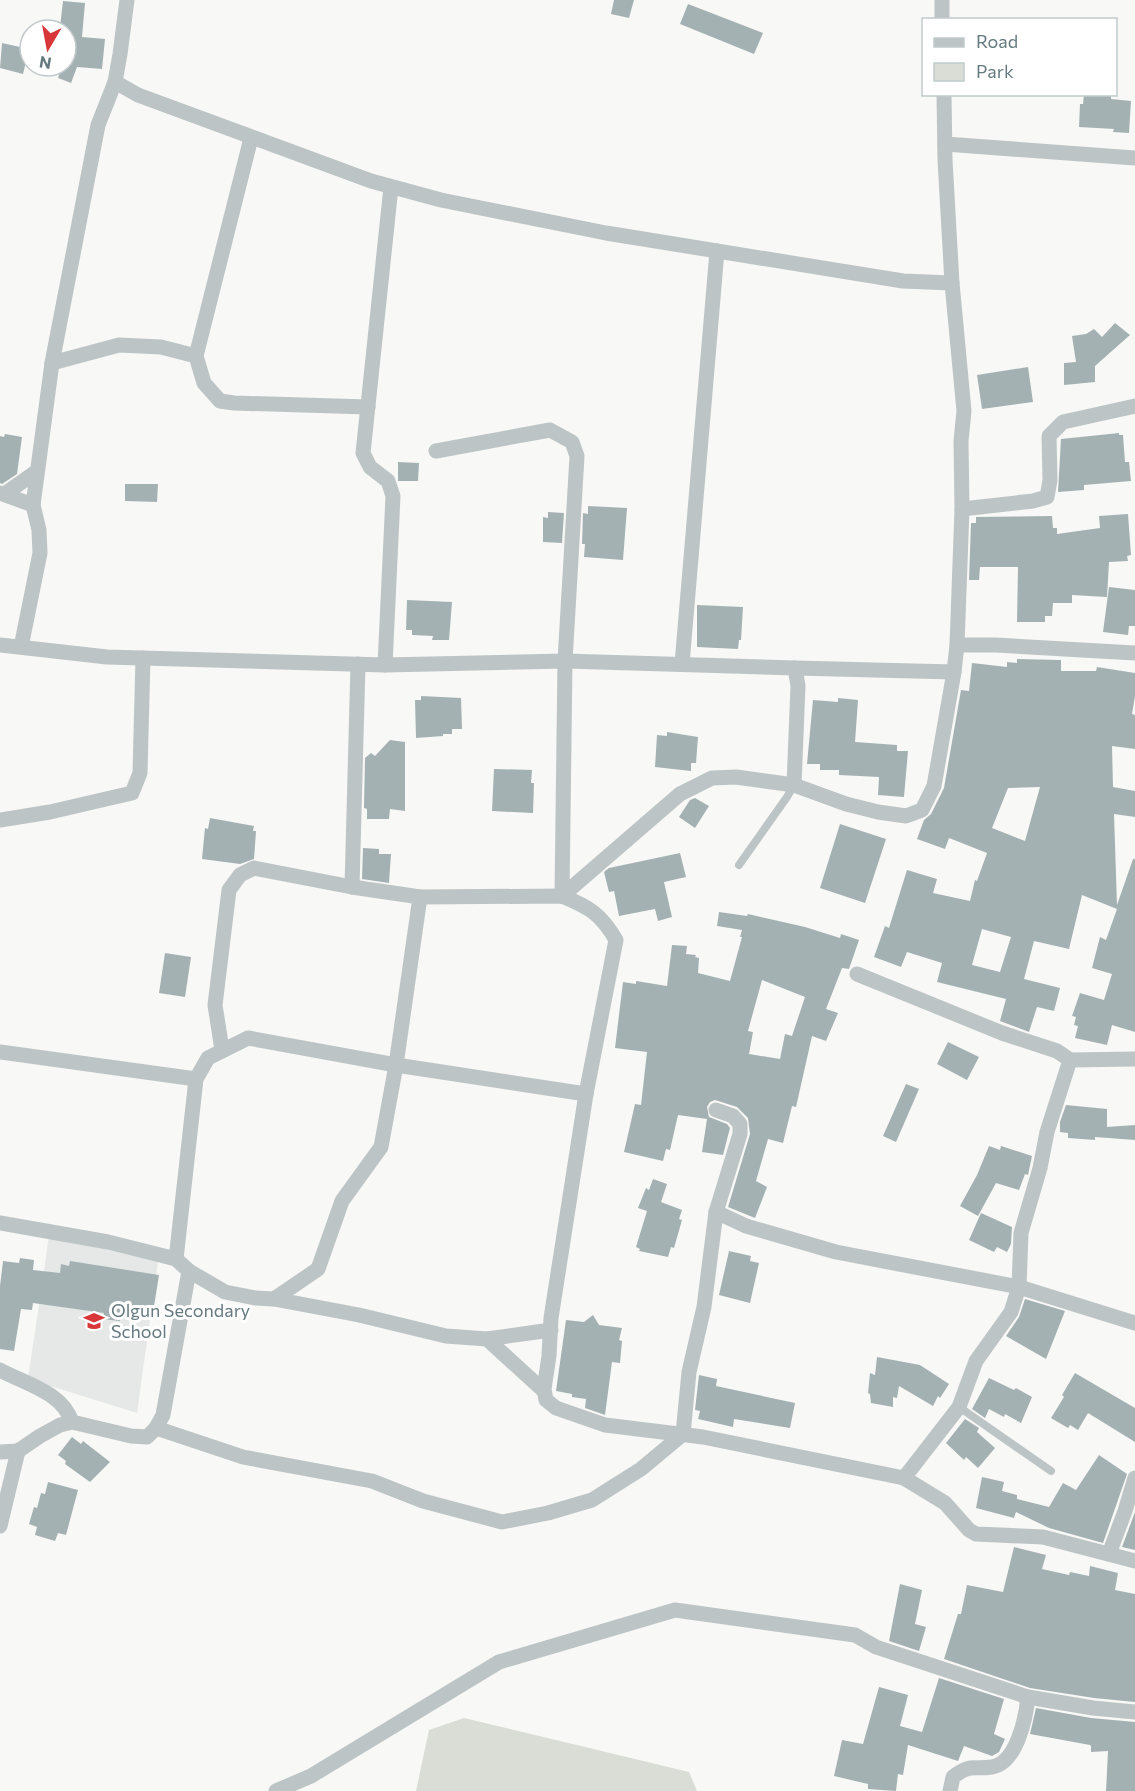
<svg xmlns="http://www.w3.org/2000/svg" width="1135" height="1791" font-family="Commissioner,sans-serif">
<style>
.built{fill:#e6e8e7}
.green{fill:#daddd5}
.building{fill:#a4b1b3;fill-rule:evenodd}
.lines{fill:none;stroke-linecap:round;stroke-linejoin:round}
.service{stroke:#bdc4c5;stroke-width:8}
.minor{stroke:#bdc4c5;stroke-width:15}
.labels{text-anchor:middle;stroke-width:6;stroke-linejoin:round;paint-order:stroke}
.poi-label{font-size:18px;fill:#657a7f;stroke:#fff;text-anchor:start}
</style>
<rect width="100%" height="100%" fill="#f8f8f6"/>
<polygon class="built" points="49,1236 158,1262 137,1413 28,1379"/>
<polygon class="green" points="464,1718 689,1772 697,1791 416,1791 429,1730"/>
<g class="building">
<polygon points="614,0 634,0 629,18 611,14"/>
<polygon points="63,1 85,3 82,37 105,39 102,69 77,67 71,83 58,78 62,66 66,66 66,28 60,27"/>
<polygon points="688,4 763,33 754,54 680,24"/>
<polygon points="2,43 29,49 23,74 0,68"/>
<polygon points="1084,94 1111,95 1111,99 1131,101 1129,133 1113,132 1114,129 1079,127 1080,104 1083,104"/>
<polygon points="1115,323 1130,335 1095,366 1095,382 1064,385 1064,363 1076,362 1072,336 1086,334 1094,329 1102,337"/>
<polygon points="1028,367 1033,402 982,409 977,375"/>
<polygon points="1119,433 1119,435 1123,435 1125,462 1129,462 1131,481 1084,485 1084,490 1058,492 1061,439"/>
<polygon points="5,434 22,437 17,474 2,484 0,483 0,436 4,437"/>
<polygon points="398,462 419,463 418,481 398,481"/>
<polygon points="125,484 158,484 157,502 125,501"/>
<polygon points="588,506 627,508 623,560 584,557 585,544 582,544 583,513 588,514"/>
<polygon points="548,512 564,513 562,543 543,542 543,517 548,518"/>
<polygon points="1128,514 1131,555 1127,556 1128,561 1109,562 1107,597 1072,595 1072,603 1053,603 1052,616 1045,616 1045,622 1017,622 1018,567 980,567 979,580 969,580 971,523 976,523 976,517 1052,516 1053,528 1057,528 1057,534 1100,528 1099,516"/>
<polygon points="1109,587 1135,590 1135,626 1129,626 1128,635 1103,632"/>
<polygon points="407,600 452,602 449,640 432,640 433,636 412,635 412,630 406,630"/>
<polygon points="697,605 743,607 741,640 739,640 738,649 697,647"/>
<path d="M 1017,659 L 1061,660 L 1061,671 L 1096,671 L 1097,667 L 1135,673 L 1135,696 L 1132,714 L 1135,715 L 1135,749 L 1112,746 L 1113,787 L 1135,791 L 1135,817 L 1114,814 L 1117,905 L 1133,859 L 1135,859 L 1135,1032 L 1112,1025 L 1107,1045 L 1075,1038 L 1078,1026 L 1074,1025 L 1076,1017 L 1072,1016 L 1080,993 L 1104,1000 L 1112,974 L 1092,968 L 1100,937 L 1106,940 L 1117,909 L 1082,895 L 1069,949 L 1034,941 L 1024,979 L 1060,988 L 1054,1011 L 1037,1007 L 1029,1032 L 1000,1021 L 1006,999 L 937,982 L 942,963 L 907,952 L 901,967 L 874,957 L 885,926 L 889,928 L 907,870 L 937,879 L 933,893 L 970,901 L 975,880 L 977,881 L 987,853 L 949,838 L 945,849 L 917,839 L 924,820 L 931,814 L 944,788 L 961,690 L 969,691 L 972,663 L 1007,667 L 1007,662 L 1017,663 ZM 1040,787 L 1025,841 L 992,828 L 1008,788 ZM 982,929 L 1011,937 L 1000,972 L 972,965 Z"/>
<polygon points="421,696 461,698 462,729 452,729 452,734 443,734 443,736 416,738 415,700 421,700"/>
<polygon points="838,698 858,700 855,742 897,745 897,751 908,751 904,797 878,795 879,777 839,775 839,770 820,770 820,764 807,764 813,700 838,702"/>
<polygon points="667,732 698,737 696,763 691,763 691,771 655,767 657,735 667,736"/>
<polygon points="390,740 405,742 405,811 390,809 389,819 367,819 367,809 364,808 365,758 371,753 375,756"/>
<polygon points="494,769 532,770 531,783 534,783 533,813 492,811"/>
<polygon points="695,798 709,806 695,828 679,817 690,800"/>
<polygon points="210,818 254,826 253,831 256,831 254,859 240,864 202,859 205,828 208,829"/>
<polygon points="840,824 886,839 865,903 820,888"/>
<polygon points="363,848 379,849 379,854 391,854 389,883 362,879"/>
<polygon points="680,853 686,877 664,882 672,917 658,921 655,909 619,916 614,891 609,892 604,872 609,868"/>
<path d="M 719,912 L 747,916 L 748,914 L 805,927 L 840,938 L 841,934 L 859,940 L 849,969 L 842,968 L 826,1009 L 838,1013 L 826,1041 L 812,1036 L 796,1107 L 792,1106 L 783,1143 L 768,1139 L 756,1181 L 767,1187 L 755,1218 L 728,1207 L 750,1134 L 748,1118 L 737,1107 L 715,1100 L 710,1102 L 707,1107 L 709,1117 L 727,1124 L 730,1128 L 723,1155 L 702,1152 L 707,1119 L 678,1115 L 670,1150 L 666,1149 L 663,1161 L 624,1152 L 635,1104 L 641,1105 L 647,1052 L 615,1048 L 623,982 L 636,984 L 636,981 L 667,986 L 672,945 L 687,946 L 686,954 L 696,955 L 695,957 L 699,958 L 698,973 L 730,981 L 742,937 L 740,937 L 742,930 L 717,926 ZM 762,980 L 805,997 L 792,1036 L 785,1034 L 780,1059 L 749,1054 L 753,1032 L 748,1031 Z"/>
<polygon points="165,953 191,957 185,997 159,993"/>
<polygon points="948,1042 979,1057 967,1080 937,1064"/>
<polygon points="906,1084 919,1089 896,1142 883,1136"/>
<polygon points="1066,1105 1107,1109 1107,1127 1135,1125 1135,1140 1095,1137 1095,1140 1068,1138 1068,1133 1060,1132 1060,1122"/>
<polygon points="989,1146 1000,1150 1001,1146 1032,1156 1028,1175 1025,1174 1019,1190 996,1183 978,1216 960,1206 977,1175"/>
<polygon points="653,1179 667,1184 661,1202 682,1210 679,1219 682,1220 674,1248 671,1247 668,1257 639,1251 640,1249 636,1247 647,1211 638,1208 646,1188 649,1190"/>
<polygon points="981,1213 1012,1227 1011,1244 1007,1252 997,1247 994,1252 969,1240"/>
<polygon points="729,1251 751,1256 750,1261 759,1263 750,1303 719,1295"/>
<polygon points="20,1258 34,1260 33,1270 60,1273 61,1264 69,1266 70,1261 159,1275 152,1319 121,1315 120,1321 103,1319 104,1313 33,1303 32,1310 21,1309 14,1351 0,1349 0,1286 3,1261 19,1263"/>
<polygon points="1025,1299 1065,1311 1046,1359 1006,1336 1019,1317"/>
<polygon points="593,1315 599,1325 622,1328 619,1340 622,1341 620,1363 612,1362 605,1415 585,1408 586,1399 572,1397 572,1394 556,1391 566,1320 584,1322"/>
<polygon points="877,1357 920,1365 949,1384 940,1398 938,1396 933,1406 899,1386 897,1398 893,1397 893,1407 871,1403 870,1394 868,1393 870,1373 875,1375"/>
<polygon points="1075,1373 1135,1408 1135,1442 1088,1413 1078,1430 1070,1425 1068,1428 1051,1418 1064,1397 1062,1395"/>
<polygon points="699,1375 717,1379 716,1386 795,1403 790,1428 734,1419 733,1427 698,1419 700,1411 695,1410"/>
<polygon points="989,1378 1014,1390 1016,1388 1032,1397 1021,1423 1005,1414 1004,1417 989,1409 985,1418 972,1409"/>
<polygon points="965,1419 979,1428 977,1432 995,1448 978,1468 966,1457 964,1460 946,1443"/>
<polygon points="72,1437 81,1444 83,1441 110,1462 90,1482 65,1464 66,1461 58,1455"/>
<polygon points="1099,1455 1127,1474 1103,1543 1049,1528 1016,1512 1014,1518 976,1508 982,1477 1004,1482 1002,1491 1017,1495 1017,1499 1049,1507 1063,1483 1076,1490"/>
<polygon points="48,1482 78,1490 66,1535 58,1533 55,1541 35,1535 37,1527 29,1524 34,1507 37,1508 41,1493 45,1494"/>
<polygon points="1135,1512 1135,1550 1122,1547"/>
<polygon points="1014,1547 1046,1555 1042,1569 1069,1575 1070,1572 1089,1576 1090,1566 1118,1573 1115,1590 1135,1594 1135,1702 1094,1698 1030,1688 944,1659 958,1614 961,1614 967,1585 1003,1592"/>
<polygon points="900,1584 922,1590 915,1624 926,1627 919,1651 889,1641"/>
<polygon points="939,1678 1004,1699 994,1734 1005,1739 999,1752 992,1756 964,1746 958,1761 908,1745 903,1775 898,1774 896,1791 868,1789 868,1784 834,1776 842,1740 863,1744 879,1687 908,1695 900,1726 922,1732"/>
<polygon points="1036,1708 1091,1718 1135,1722 1135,1791 1106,1791 1108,1751 1091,1752 1091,1746 1090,1745 1030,1734"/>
</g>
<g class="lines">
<g class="service">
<polyline points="739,865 787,797 794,785"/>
<polyline points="959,1407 1051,1471"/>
</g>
<g class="minor">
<polyline points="942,0 942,20"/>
<polyline points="115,82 138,95 371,181 441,200 606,233 903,281 952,283"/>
<polyline points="945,144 1135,158"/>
<polyline points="196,356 204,383 220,401 234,403 368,407"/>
<polyline points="52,363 119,345 161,347 196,356 251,138"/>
<polyline points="436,451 550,430 572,442 577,456 565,661 562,896"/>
<polyline points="0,493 33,505 52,363 98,125 115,82 120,54 127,0"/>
<polyline points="6,493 36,472"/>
<polyline points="962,509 1033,501 1047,497 1050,480 1049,436 1063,422 1135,406"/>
<polyline points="0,645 107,657 385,665 565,661 795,668"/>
<polyline points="957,645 996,645 1135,653"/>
<polyline points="21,647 40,553 39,530 33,505"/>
<polyline points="682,664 717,251"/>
<polyline points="385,665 393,496 388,481 370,467 363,453 391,187"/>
<polyline points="794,785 846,804 878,812 906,816 922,810 934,786 954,672 957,645 962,509 961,441 964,411 952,283 945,160 944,94"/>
<polyline points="0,820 50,812 132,793 140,773 143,658"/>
<polyline points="352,887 358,664"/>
<polyline points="562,896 680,794 712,778 736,777 794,785 798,686 795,668 954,672"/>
<polyline points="857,974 1002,1033 1057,1051 1070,1060 1047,1132 1040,1168 1021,1233 1019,1287 1011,1312 976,1361 959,1407 904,1478"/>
<polyline points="222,1050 215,1005 229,890 240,875 254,868 352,887 420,897"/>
<polyline points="0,1052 196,1079"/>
<polyline points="1070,1060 1135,1059"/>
<polyline points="716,1212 746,1226 836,1252 1019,1287 1135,1323"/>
<polyline points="0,1223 108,1242 176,1259 189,1271 225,1292 255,1298 274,1299 318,1269 342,1201 381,1147 396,1065 586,1094"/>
<path d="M 176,1259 L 196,1079 L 208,1058 L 248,1038 L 396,1065 L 420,897 L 562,896 C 589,907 601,914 616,940 L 586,1094 L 551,1318 L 549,1356 L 544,1389 L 546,1400 L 556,1408 L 605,1425 L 703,1437 L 904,1478 L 945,1503 L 969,1530 L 976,1534 L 1043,1537 L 1135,1561"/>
<polyline points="274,1299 359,1315 446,1336 487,1339 551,1330"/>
<polyline points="487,1339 544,1391"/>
<path d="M 0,1370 C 26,1384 62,1392 72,1422"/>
<polyline points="156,1428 243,1457 372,1481 423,1501 502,1522 548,1513 592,1500 641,1469 683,1434 689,1372 704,1307 716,1212 740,1134 740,1124 733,1116 716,1110"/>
<polyline points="0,1452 18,1451"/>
<polyline points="0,1526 18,1451 40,1436 60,1425 72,1422 131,1436 147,1437 156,1428 163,1415 189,1271"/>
<polyline points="1109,1554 1125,1511 1135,1478"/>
<polyline points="276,1791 311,1776 499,1662 675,1610 855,1635 876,1647 1028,1697 1093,1708 1135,1712"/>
<path d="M 950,1791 L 953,1777 C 971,1763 972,1770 992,1767 C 1017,1763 1026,1717 1028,1697"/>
</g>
</g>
<defs>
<g id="school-bare" transform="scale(1.62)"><path d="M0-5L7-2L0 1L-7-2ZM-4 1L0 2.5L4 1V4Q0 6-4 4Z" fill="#d83639" stroke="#fff" stroke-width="2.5" paint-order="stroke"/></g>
</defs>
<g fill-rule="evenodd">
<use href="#school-bare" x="94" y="1321"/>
</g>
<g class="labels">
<g class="poi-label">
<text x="111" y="1317">Olgun Secondary<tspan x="111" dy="21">School</tspan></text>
</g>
</g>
<rect x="922" y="18" width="195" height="78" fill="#ffffff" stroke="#c1cacc" stroke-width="1.5"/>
<rect x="934" y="38" width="30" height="9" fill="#bdc4c5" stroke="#c1cacc" stroke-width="1.5"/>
<text x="976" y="48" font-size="18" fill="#657a7f">Road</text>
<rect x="934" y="63" width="30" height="18" fill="#daddd5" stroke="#c1cacc" stroke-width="1.5"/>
<text x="976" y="78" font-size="18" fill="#657a7f">Park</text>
<g transform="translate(48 48) rotate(190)"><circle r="28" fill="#ffffff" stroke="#c1cacc" stroke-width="1.5"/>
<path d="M0-4.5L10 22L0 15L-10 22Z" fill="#d83639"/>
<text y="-9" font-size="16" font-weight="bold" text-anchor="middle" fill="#657a7f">N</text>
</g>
</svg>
